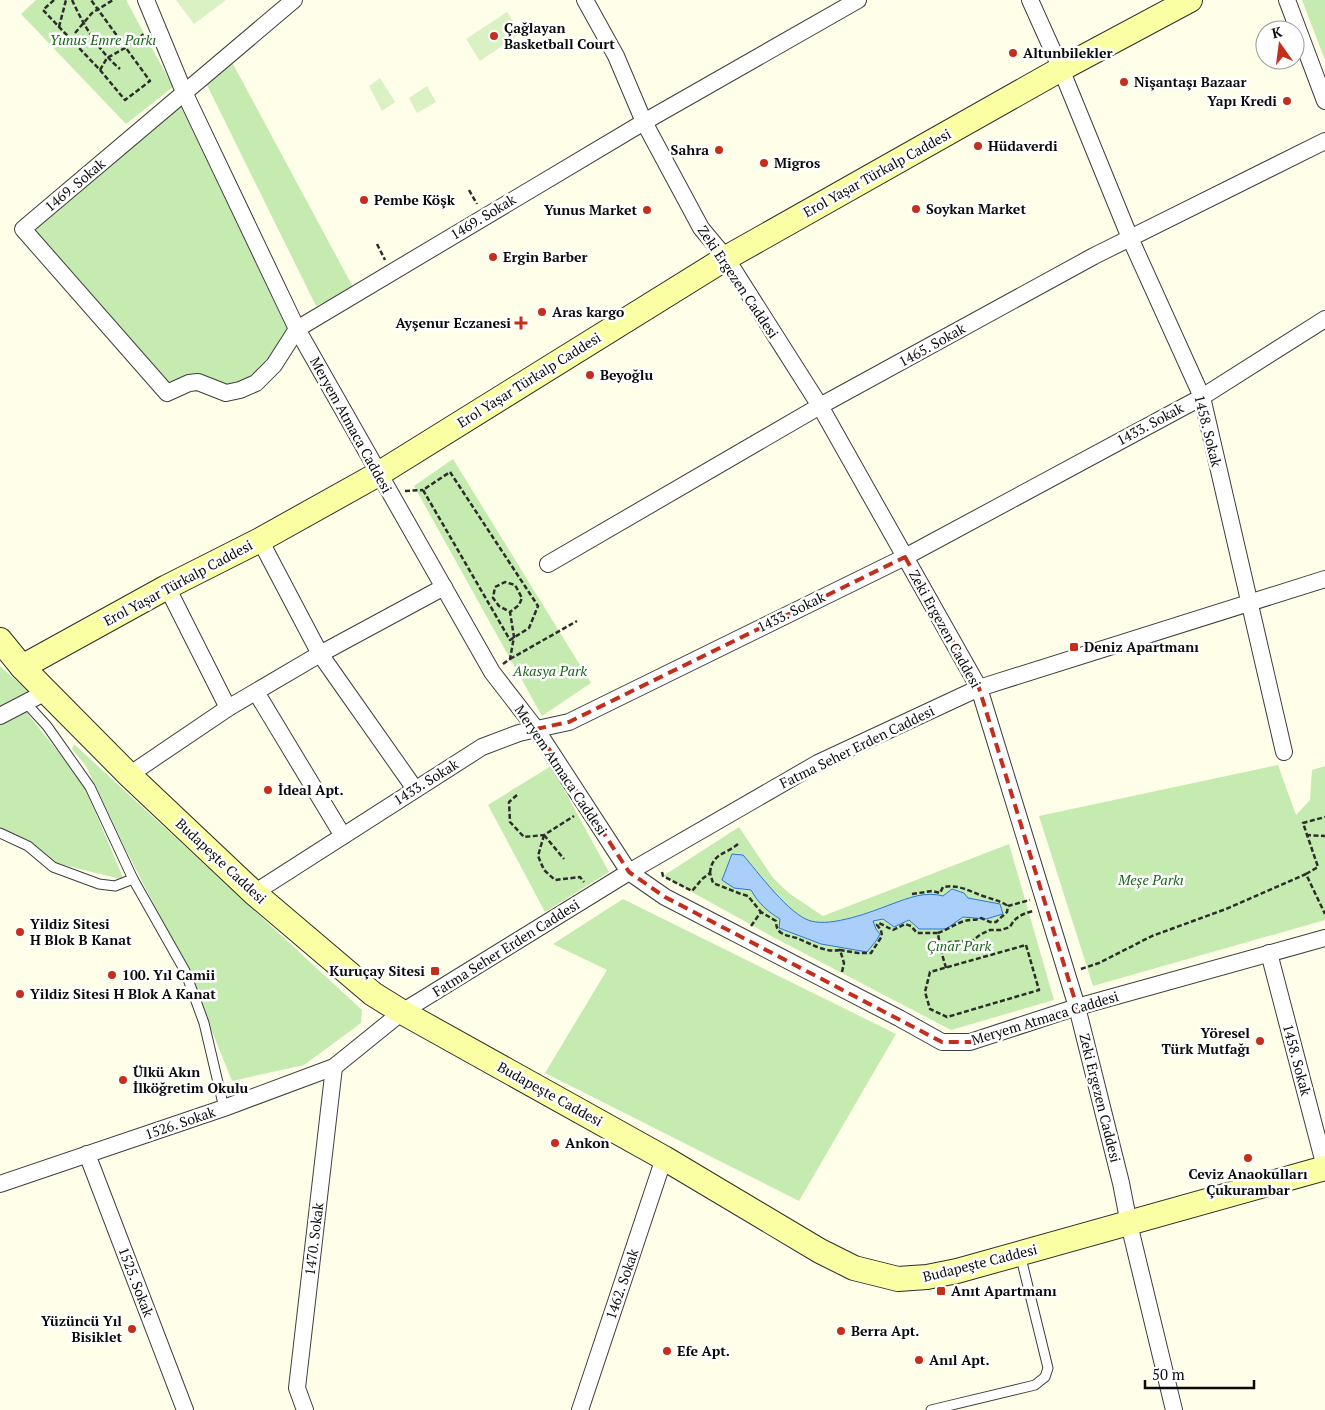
<svg xmlns="http://www.w3.org/2000/svg" width="1325" height="1410" font-family="'PT Serif',serif">
<style>
.green{fill:#c5ebb1}
.pitch{fill:#daf2c3}
.water{fill:#aacffa;stroke:#2c76d6}
.lines{fill:none;stroke-linecap:round;stroke-linejoin:round}
.lane-casing{stroke:#3e3e3e;stroke-width:11}
.street-casing{stroke:#3e3e3e;stroke-width:18}
.secondary-casing{stroke:#2d2d2d;stroke-width:26}
.path{stroke:#2d2d2d;stroke-width:2.5;stroke-dasharray:5 2.5;stroke-linecap:butt}
.lane{stroke:#fff;stroke-width:9}
.street{stroke:#fff;stroke-width:16}
.secondary{stroke:#faffa4;stroke-width:24}
.marked{fill:none;stroke:#c32f1b;stroke-width:4;stroke-dasharray:10 6;stroke-linejoin:round}
.poi-dot{fill:#c32f1b;stroke:#fff;stroke-width:2}
.labels{text-anchor:middle;stroke-width:5;stroke-linejoin:round;paint-order:stroke}
.poi-label{font-size:14px;font-weight:bold;fill:#0b0b0b;stroke:#fff;text-anchor:start}
.park-label{font-size:14px;font-style:italic;fill:#1b6618;stroke:#fff}
.street-label{font-size:14px;fill:#0b0b0b;stroke:#fff}
</style>
<rect width="100%" height="100%" fill="#fffee9"/>
<g class="green">
<polygon points="36,0 126,0 173,87 126,124 21,14"/>
<polygon points="1302,0 1325,0 1325,60"/>
<polygon points="232,62 354,289 316,306 205,81"/>
<polygon points="183,101 290,330 269,362 252,379 226,387 196,374 167,386 31,230"/>
<polygon points="453,459 591,683 542,716 414,486"/>
<polygon points="0,666 29,692 0,707"/>
<polygon points="23,708 83,783 124,880 56,863 29,840 0,829 0,720"/>
<polygon points="74,744 362,1010 361,1023 304,1065 232,1081 187,969 125,848 86,766 72,749"/>
<polygon points="1278,765 1296,815 1310,800 1312,770 1325,766 1325,920 1093,986 1039,816"/>
<polygon points="551,766 609,872 545,912 488,805"/>
<polygon points="739,827 773,878 790,894 823,916 1009,844 1054,1000 951,1030 773,937 663,876"/>
<polygon points="623,899 896,1034 799,1201 545,1073 607,970 553,944"/>
</g>
<g class="pitch">
<polygon points="176,0 226,0 194,24"/>
<polygon points="507,12 521,33 480,61 466,39"/>
<polygon points="380,78 395,102 382,111 369,86"/>
<polygon points="427,86 436,102 417,113 409,98"/>
</g>
<path class="water" d="M 732,854 L 743,855 C 757,871 790,916 811,921 C 832,927 871,912 892,904 C 908,898 926,891 943,896 L 952,889 L 964,893 L 968,898 L 1000,904 L 1003,914 L 986,919 L 963,917 L 946,929 L 919,929 L 909,920 L 894,927 L 883,919 L 873,921 L 876,929 L 880,934 L 876,941 L 867,952 L 821,944 L 779,928 L 780,919 C 767,911 759,904 751,890 L 734,888 L 722,880 Z"/>
<g class="lines">
<g class="lane-casing">
<g id="lane">
<polyline points="26,703 47,726 90,787 133,879 185,971 204,1023 224,1108"/>
<polyline points="0,833 28,846 53,867 99,884 115,886 133,879"/>
<polyline points="931,1410 1035,1385 1045,1377 1048,1368 1020,1254"/>
</g>
</g>
<g class="street-casing">
<g id="street">
<polyline points="146,0 184,92 297,329 492,672 536,729 629,872 665,897 899,1018 942,1042 970,1042 1077,1007 1325,938"/>
<polyline points="294,0 23,229 167,393 189,383 198,382 226,393 240,390 256,383 274,365 297,329 644,122 858,0"/>
<polyline points="585,0 616,56 644,122 701,228 726,258 820,406 979,688 1077,1007 1121,1183 1129,1224 1174,1410"/>
<polyline points="1030,0 1061,69 1130,238 1202,397 1284,752"/>
<polyline points="1287,0 1325,101"/>
<polyline points="260,540 320,654 415,789"/>
<polyline points="548,564 820,406 1094,256 1325,141"/>
<polyline points="167,587 228,708"/>
<polyline points="256,692 343,836"/>
<polyline points="0,716 46,692"/>
<polyline points="129,775 228,708 320,654 444,587"/>
<polyline points="254,893 482,747 519,733 569,722 905,557 1202,397 1325,319"/>
<polyline points="1269,953 1325,1167"/>
<polyline points="87,1154 185,1410"/>
<polyline points="0,1184 224,1108 334,1067 402,1012 629,872 818,763 979,688 1325,579"/>
<polyline points="305,1410 297,1388 334,1067"/>
<polyline points="580,1410 664,1158"/>
</g>
</g>
<g class="secondary-casing">
<g id="secondary">
<polyline points="0,640 22,667 129,775 254,893 373,994 402,1012 664,1158 820,1251 854,1268 898,1279 927,1277 957,1271 1325,1168"/>
<polyline points="22,667 167,587 260,540 380,473 726,258 1061,69 1190,0"/>
</g>
</g>
<g class="path">
<polyline points="54,0 43,10 100,70 125,100 150,81 91,0"/>
<path d="M 72,0 C 84,26 98,50 120,69"/>
<polyline points="59,27 66,0"/>
<polyline points="75,33 92,13 113,0"/>
<polyline points="100,70 107,58 125,48 144,34"/>
<polyline points="469,190 477,204"/>
<polyline points="377,244 385,260"/>
<polygon points="450,472 538,606 529,628 510,640 423,490"/>
<polyline points="405,491 423,490"/>
<polyline points="510,659 577,621"/>
<polyline points="503,664 510,659 514,637 510,612 499,606 493,598 495,587 505,582 515,585 522,598 519,605 510,612"/>
<polyline points="517,795 509,802 510,822 524,837 544,835 574,816"/>
<polyline points="544,835 538,856 544,870 555,880 580,877 584,882"/>
<polyline points="544,835 564,859"/>
<polyline points="1306,835 1325,836"/>
<polyline points="662,872 663,876 692,891 702,879 710,873 713,883 741,894 748,896 761,912"/>
<path d="M 710,873 C 712,853 725,855 738,844"/>
<polyline points="1306,874 1318,867 1303,823 1325,817"/>
<path d="M 912,894 L 932,891 L 940,893 L 943,887 C 960,884 970,892 986,897 C 994,900 1001,901 1008,906"/>
<path d="M 751,926 L 761,912 L 776,921 C 776,926 777,929 780,932 C 786,937 793,936 799,939 C 811,944 826,953 840,950"/>
<path d="M 938,933 C 947,930 956,923 965,921 C 970,919 975,921 981,918 L 990,922 L 996,922 L 1007,912 L 1008,906 L 1030,900"/>
<polygon points="1026,945 1039,990 947,1017 930,1009 925,992 930,972"/>
<path d="M 946,968 L 940,947 L 950,942 L 972,941 L 981,934 L 990,930 L 1001,930 L 1010,927 C 1015,917 1022,914 1033,911"/>
<polyline points="1081,969 1099,963 1152,936 1226,909 1306,874 1325,914"/>
<polyline points="842,972 844,963 840,950 858,953 871,953 882,936 881,930 877,925 879,923 893,930 905,924 911,926 917,933 938,933 940,947"/>
</g>
<use href="#lane" class="lane"/>
<use href="#street" class="street"/>
<use href="#secondary" class="secondary"/>
</g>
<path class="marked" d="M 905,557 L 979,688 L 1077,1007 L 970,1042 L 942,1042 L 665,897 L 629,872 L 536,729 L 569,722 Z"/>
<g class="poi-dot">
<circle cx="494" cy="36" r="5"/>
<circle cx="1013" cy="53" r="5"/>
<circle cx="1124" cy="82" r="5"/>
<circle cx="1287" cy="101" r="5"/>
<circle cx="978" cy="146" r="5"/>
<circle cx="719" cy="150" r="5"/>
<circle cx="764" cy="163" r="5"/>
<circle cx="364" cy="200" r="5"/>
<circle cx="916" cy="209" r="5"/>
<circle cx="647" cy="210" r="5"/>
<circle cx="493" cy="257" r="5"/>
<circle cx="542" cy="312" r="5"/>
<path d="M518.5 315.5h5v5h5v5h-5v5h-5v-5h-5v-5h5z"/>
<circle cx="590" cy="375" r="5"/>
<rect x="1069" y="642" width="10" height="10" rx="2.5"/>
<circle cx="268" cy="790" r="5"/>
<circle cx="20" cy="932" r="5"/>
<rect x="430" y="966" width="10" height="10" rx="2.5"/>
<circle cx="112" cy="975" r="5"/>
<circle cx="20" cy="994" r="5"/>
<circle cx="1260" cy="1041" r="5"/>
<circle cx="123" cy="1080" r="5"/>
<circle cx="555" cy="1143" r="5"/>
<circle cx="1248" cy="1158" r="5"/>
<rect x="936" y="1286" width="10" height="10" rx="2.5"/>
<circle cx="132" cy="1329" r="5"/>
<circle cx="841" cy="1331" r="5"/>
<circle cx="667" cy="1351" r="5"/>
<circle cx="919" cy="1360" r="5"/>
</g>
<g class="labels">
<g class="poi-label">
<text x="504" y="33">Çağlayan<tspan x="504" dy="16">Basketball Court</tspan></text>
<text x="1023" y="58">Altunbilekler</text>
<text x="1134" y="87">Nişantaşı Bazaar</text>
<text x="1277" y="106" text-anchor="end">Yapı Kredi</text>
<text x="988" y="151">Hüdaverdi</text>
<text x="709" y="155" text-anchor="end">Sahra</text>
<text x="774" y="168">Migros</text>
<text x="374" y="205">Pembe Köşk</text>
<text x="926" y="214">Soykan Market</text>
<text x="637" y="215" text-anchor="end">Yunus Market</text>
<text x="503" y="262">Ergin Barber</text>
<text x="552" y="317">Aras kargo</text>
<text x="511" y="328" text-anchor="end">Ayşenur Eczanesi</text>
<text x="600" y="380">Beyoğlu</text>
<text x="1084" y="652">Deniz Apartmanı</text>
<text x="278" y="795">İdeal Apt.</text>
<text x="30" y="929">Yildiz Sitesi<tspan x="30" dy="16">H Blok B Kanat</tspan></text>
<text x="425" y="976" text-anchor="end">Kuruçay Sitesi</text>
<text x="122" y="980">100. Yıl Camii</text>
<text x="30" y="999">Yildiz Sitesi H Blok A Kanat</text>
<text x="1250" y="1038" text-anchor="end">Yöresel<tspan x="1250" dy="16">Türk Mutfağı</tspan></text>
<text x="133" y="1077">Ülkü Akın<tspan x="133" dy="16">İlköğretim Okulu</tspan></text>
<text x="565" y="1148">Ankon</text>
<text x="1248" y="1179" text-anchor="middle">Ceviz Anaokulları<tspan x="1248" dy="16">Çukurambar</tspan></text>
<text x="951" y="1296">Anıt Apartmanı</text>
<text x="122" y="1326" text-anchor="end">Yüzüncü Yıl<tspan x="122" dy="16">Bisiklet</tspan></text>
<text x="851" y="1336">Berra Apt.</text>
<text x="677" y="1356">Efe Apt.</text>
<text x="929" y="1365">Anıl Apt.</text>
</g>
<g class="park-label">
<text x="103" y="45">Yunus Emre Parkı</text>
<text x="550" y="676">Akasya Park</text>
<text x="1151" y="885">Meşe Parkı</text>
<text x="959" y="951">Çınar Park</text>
</g>
<g class="street-label">
<text transform="translate(877 173) rotate(-29)" y="5">Erol Yaşar Türkalp Caddesi</text>
<text transform="translate(75 185) rotate(-40)" y="5">1469. Sokak</text>
<text transform="translate(483 217) rotate(-31)" y="5">1469. Sokak</text>
<text transform="translate(738 282) rotate(56)" y="5">Zeki Ergezen Caddesi</text>
<text transform="translate(932 345) rotate(-29)" y="5">1465. Sokak</text>
<text transform="translate(529 380) rotate(-32)" y="5">Erol Yaşar Türkalp Caddesi</text>
<text transform="translate(1150 424) rotate(-28)" y="5">1433. Sokak</text>
<text transform="translate(351 425) rotate(61)" y="5">Meryem Atmaca Caddesi</text>
<text transform="translate(1208 431) rotate(76)" y="5">1458. Sokak</text>
<text transform="translate(178 583) rotate(-28)" y="5">Erol Yaşar Türkalp Caddesi</text>
<text transform="translate(791 612) rotate(-26)" y="5">1433. Sokak</text>
<text transform="translate(945 629) rotate(61)" y="5">Zeki Ergezen Caddesi</text>
<text transform="translate(857 747) rotate(-26)" y="5">Fatma Seher Erden Caddesi</text>
<text transform="translate(561 770) rotate(56)" y="5">Meryem Atmaca Caddesi</text>
<text transform="translate(426 782) rotate(-32)" y="5">1433. Sokak</text>
<text transform="translate(221 861) rotate(43)" y="5">Budapeşte Caddesi</text>
<text transform="translate(506 948) rotate(-32)" y="5">Fatma Seher Erden Caddesi</text>
<text transform="translate(1045 1018) rotate(-17)" y="5">Meryem Atmaca Caddesi</text>
<text transform="translate(1297 1060) rotate(75)" y="5">1458. Sokak</text>
<text transform="translate(550 1094) rotate(29)" y="5">Budapeşte Caddesi</text>
<text transform="translate(1100 1098) rotate(76)" y="5">Zeki Ergezen Caddesi</text>
<text transform="translate(180 1123) rotate(-19)" y="5">1526. Sokak</text>
<text transform="translate(314 1239) rotate(-83)" y="5">1470. Sokak</text>
<text transform="translate(980 1263) rotate(-14)" y="5">Budapeşte Caddesi</text>
<text transform="translate(136 1282) rotate(69)" y="5">1525. Sokak</text>
<text transform="translate(622 1284) rotate(-71)" y="5">1462. Sokak</text>
</g>
</g>
<g transform="translate(1280 45) rotate(346)"><circle r="24" fill="#ffffff" stroke="#9d9d9d"/>
<path d="M0-4L9 19L0 12L-9 19Z" fill="#c32f1b"/>
<text y="-8" font-size="14" font-weight="bold" text-anchor="middle" fill="#0b0b0b">K</text>
</g>
<path d="M1145 1380v8h109v-8" fill="none" stroke="#0b0b0b" stroke-width="2.5"/>
<text x="1152" y="1380" font-size="15" fill="#0b0b0b" stroke="#ffffff" stroke-width="4" paint-order="stroke">50 m</text>
</svg>
